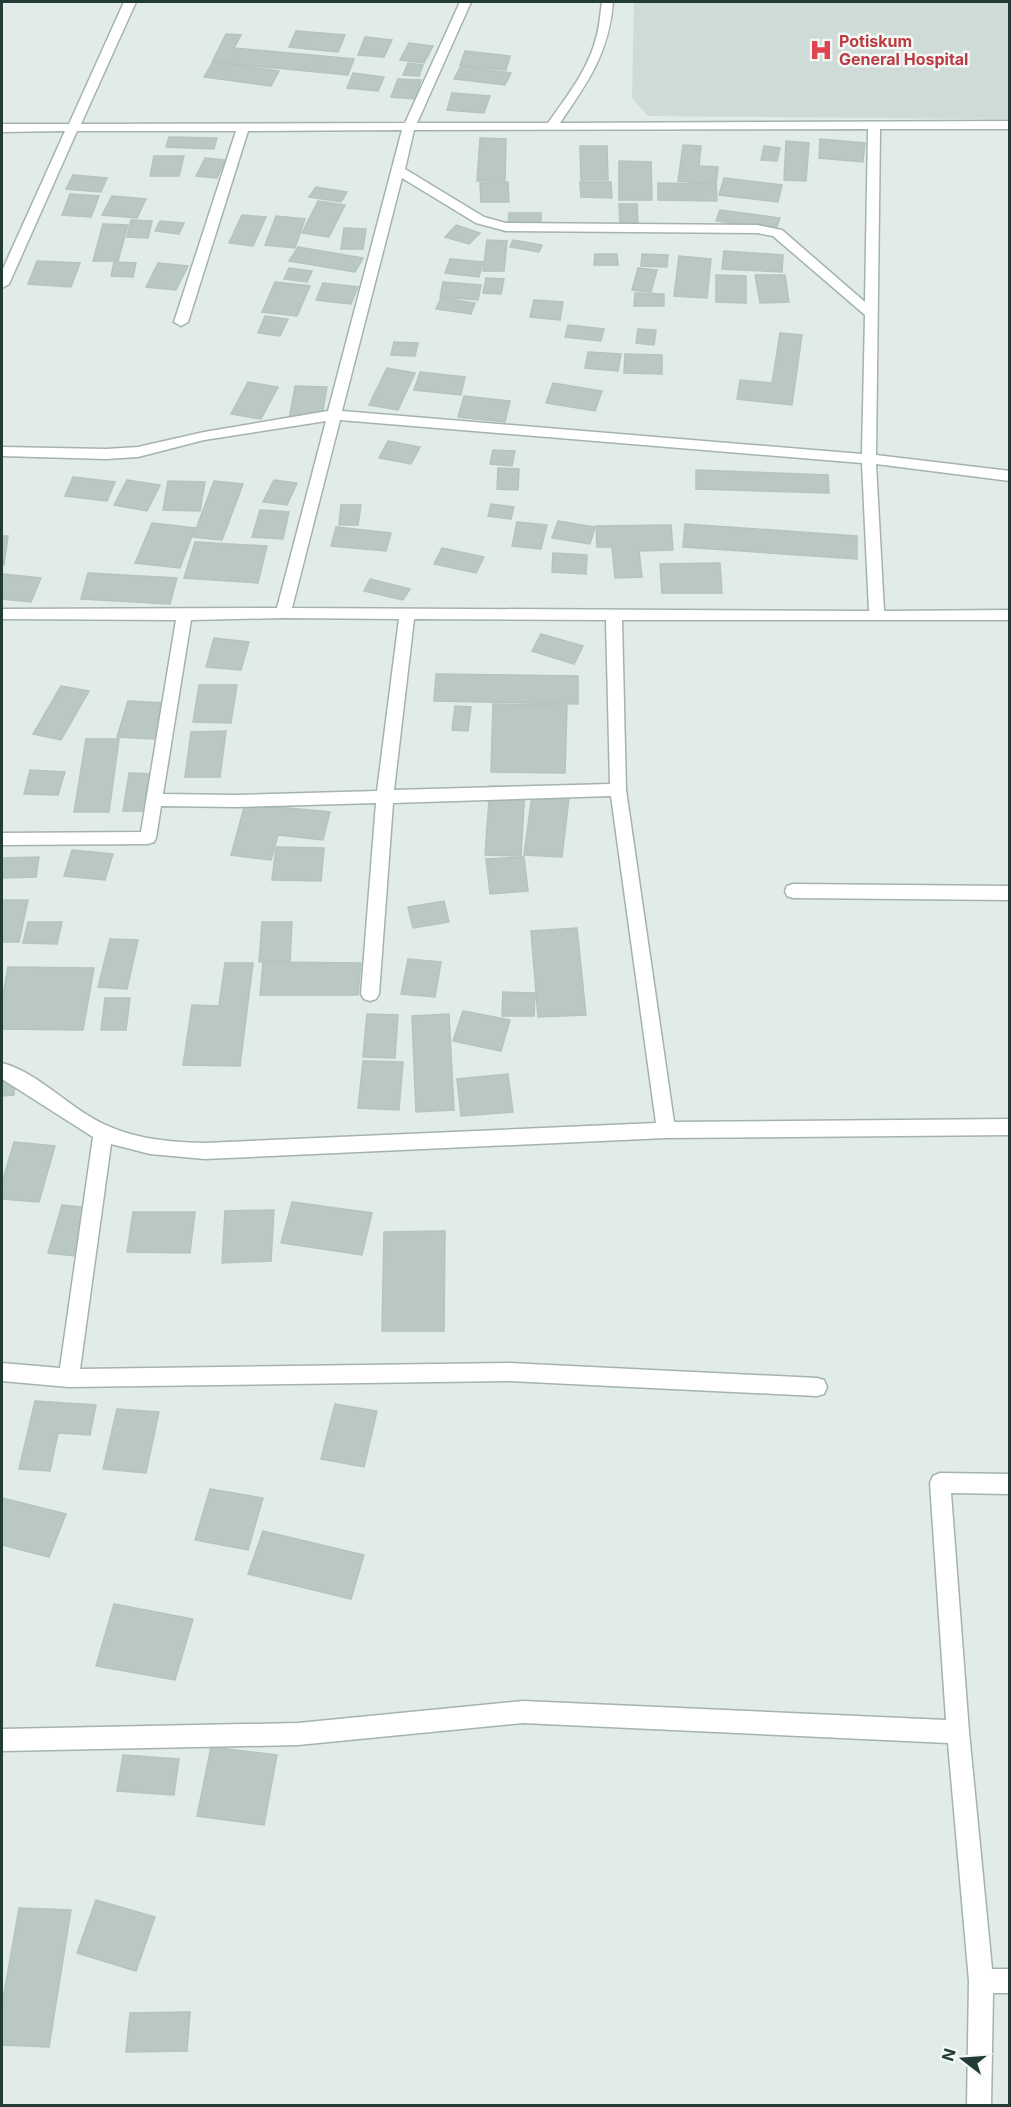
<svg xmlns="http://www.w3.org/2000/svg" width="1011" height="2107" font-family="Inter,sans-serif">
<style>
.built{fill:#cfdbd7}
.building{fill:#bac8c4;stroke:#b4c4bf;stroke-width:1.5}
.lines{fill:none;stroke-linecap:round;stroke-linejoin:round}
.minor-casing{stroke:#a4b3af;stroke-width:3}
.minor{fill:#fff;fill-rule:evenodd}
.labels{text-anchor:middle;stroke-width:5;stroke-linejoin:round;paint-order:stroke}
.far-health-label{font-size:16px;font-weight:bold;fill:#be3a42;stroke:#f1f8f5;text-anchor:start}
</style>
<rect width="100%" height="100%" fill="#e1ebe8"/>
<polygon class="built" points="634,2 1009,2 1009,119 648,116 632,98"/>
<g class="building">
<polygon points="296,31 345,35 338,52 289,47"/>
<polygon points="226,34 241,35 234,48 354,59 348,75 212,62"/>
<polygon points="365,37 392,40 384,57 358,55"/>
<polygon points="409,43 433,46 424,63 400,60"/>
<polygon points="465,51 510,56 506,70 460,65"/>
<polygon points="213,62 279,71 271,86 204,77"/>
<polygon points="408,63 423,65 419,76 403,75"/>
<polygon points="461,66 511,73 505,85 454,79"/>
<polygon points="353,73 384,77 378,91 347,88"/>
<polygon points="398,79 421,80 415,99 391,97"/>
<polygon points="452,93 490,96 484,113 447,110"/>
<polygon points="169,137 217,138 214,149 166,147"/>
<polygon points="480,138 506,139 505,181 477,181"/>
<polygon points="820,139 865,143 863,162 819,158"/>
<polygon points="786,141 809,143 806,181 784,180"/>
<polygon points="683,145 701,146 699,166 718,167 716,184 678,181"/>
<polygon points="580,146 607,146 608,180 581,180"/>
<polygon points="764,146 780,148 777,161 761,160"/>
<polygon points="154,156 184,156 179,176 150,176"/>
<polygon points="205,158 225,160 217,178 196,176"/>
<polygon points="619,161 651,162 652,200 619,200"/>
<polygon points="73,175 107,178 101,192 66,189"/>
<polygon points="724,178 782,185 778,202 719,195"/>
<polygon points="508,182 509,202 481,202 480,183"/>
<polygon points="580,182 611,182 612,198 581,197"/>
<polygon points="658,183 716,184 717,201 658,200"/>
<polygon points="316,187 347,192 341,202 309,197"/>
<polygon points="70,194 99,196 91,217 62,215"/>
<polygon points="112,196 146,199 137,218 102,215"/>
<polygon points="318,201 345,205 329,237 302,233"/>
<polygon points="619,204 637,204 638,223 620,223"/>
<polygon points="720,210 780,218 776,229 716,221"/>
<polygon points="509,213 541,213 541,224 508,224"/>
<polygon points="242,215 266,217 253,246 229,243"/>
<polygon points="276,216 305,219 295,248 265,245"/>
<polygon points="131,220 152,221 148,238 127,237"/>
<polygon points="160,221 184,223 179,234 155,231"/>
<polygon points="103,224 128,225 118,261 93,261"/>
<polygon points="456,225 480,233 469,244 445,237"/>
<polygon points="344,228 366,229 363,249 341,249"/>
<polygon points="487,240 507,241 504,271 483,271"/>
<polygon points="513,240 542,245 539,252 510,247"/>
<polygon points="298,247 363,258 355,272 289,261"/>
<polygon points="724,251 783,255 782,272 722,269"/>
<polygon points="595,254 617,254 618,265 594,265"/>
<polygon points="642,254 668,255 667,267 641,266"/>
<polygon points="679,256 711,259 707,298 674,296"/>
<polygon points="450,259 483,262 479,277 445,273"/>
<polygon points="37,261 80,263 71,287 28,284"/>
<polygon points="114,262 136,263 133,277 111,276"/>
<polygon points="158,263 188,266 176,290 146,287"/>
<polygon points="289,268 312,271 307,282 284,279"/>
<polygon points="638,268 657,270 651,292 632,290"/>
<polygon points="716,275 746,276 746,303 716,302"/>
<polygon points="755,275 785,275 789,302 760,303"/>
<polygon points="486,278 504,279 501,294 483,293"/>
<polygon points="275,282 310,286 297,316 262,312"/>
<polygon points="443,282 481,285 478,300 440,297"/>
<polygon points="323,283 358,287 351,304 316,300"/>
<polygon points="635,293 664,294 664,306 634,306"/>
<polygon points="441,298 475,303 471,314 436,309"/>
<polygon points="534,300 563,302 560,320 530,317"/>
<polygon points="265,316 288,319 280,336 258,333"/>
<polygon points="568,325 604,329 601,341 565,337"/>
<polygon points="638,329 656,330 654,345 636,343"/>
<polygon points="780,333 802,335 792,405 737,399 740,380 772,383"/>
<polygon points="394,342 418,343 415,356 391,355"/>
<polygon points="588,352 621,354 618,371 585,368"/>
<polygon points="625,354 662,355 662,374 624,373"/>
<polygon points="387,368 415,373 398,410 369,405"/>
<polygon points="420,372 465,377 461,395 414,390"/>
<polygon points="248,382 278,387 261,419 231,414"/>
<polygon points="553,383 602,391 595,411 546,403"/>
<polygon points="295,386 327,387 321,421 289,420"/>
<polygon points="464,396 510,401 505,422 458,417"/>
<polygon points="388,441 420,447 411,464 379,458"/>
<polygon points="493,450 515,451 512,466 490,464"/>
<polygon points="498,468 519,469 518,490 497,489"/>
<polygon points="696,470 828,475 829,493 696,489"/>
<polygon points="73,477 115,482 107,501 65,496"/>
<polygon points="127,480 160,485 147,511 114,505"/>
<polygon points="274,480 297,483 287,505 263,502"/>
<polygon points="168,481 205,482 200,511 163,510"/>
<polygon points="214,481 243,484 222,540 193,537"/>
<polygon points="491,504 514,507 511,519 488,516"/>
<polygon points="341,505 361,505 358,525 339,525"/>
<polygon points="260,510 289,512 283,539 252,537"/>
<polygon points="558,521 595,527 590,544 552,538"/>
<polygon points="517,522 547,525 541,549 512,546"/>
<polygon points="152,523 195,528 180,568 135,563"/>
<polygon points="685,524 857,536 857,559 683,547"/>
<polygon points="671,525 673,550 639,551 642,577 615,578 612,547 597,547 596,526"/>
<polygon points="336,527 391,533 386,551 331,546"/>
<polygon points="2,536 8,536 4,565 2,565"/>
<polygon points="195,542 267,546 258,583 184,578"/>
<polygon points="442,548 484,557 476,573 434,564"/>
<polygon points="553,553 587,555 586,574 552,572"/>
<polygon points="720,563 722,593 662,593 660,564"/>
<polygon points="88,573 177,578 170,604 81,599"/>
<polygon points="2,574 41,578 31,602 2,599"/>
<polygon points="370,579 410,589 403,600 364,591"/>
<polygon points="541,634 583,646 574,664 532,651"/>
<polygon points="214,638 249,642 241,670 206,667"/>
<polygon points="436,674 578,676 578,704 434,701"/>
<polygon points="199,685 237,685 231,723 193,722"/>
<polygon points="61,686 89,691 61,740 33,734"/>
<polygon points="128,701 164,703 154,739 117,737"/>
<polygon points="493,704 567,705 565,773 491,772"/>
<polygon points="455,706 471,707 468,731 452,730"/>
<polygon points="226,731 220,777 185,777 191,732"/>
<polygon points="86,739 119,739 109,812 74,812"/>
<polygon points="30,770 65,772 58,795 24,794"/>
<polygon points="129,773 156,774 149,811 123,811"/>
<polygon points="490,786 525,787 521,856 485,855"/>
<polygon points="533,787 570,789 562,857 524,855"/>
<polygon points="245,804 330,812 323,840 278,835 271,860 231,855"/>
<polygon points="276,847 324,848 321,881 272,880"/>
<polygon points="72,850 113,854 105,880 64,876"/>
<polygon points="39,857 36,877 2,878 2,858"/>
<polygon points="524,857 528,891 490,894 486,859"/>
<polygon points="2,900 28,900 19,942 2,942"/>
<polygon points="444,901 449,922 413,928 408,907"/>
<polygon points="28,922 62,922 57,944 23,943"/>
<polygon points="262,922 292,922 290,961 259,962"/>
<polygon points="577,928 586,1015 538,1017 531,931"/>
<polygon points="110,939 138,940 127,989 98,987"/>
<polygon points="408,959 441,962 435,997 401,994"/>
<polygon points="263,962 361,963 358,995 260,995"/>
<polygon points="225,963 253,963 240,1066 183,1065 192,1005 219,1006"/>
<polygon points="8,967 94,968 83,1030 2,1029 2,1000"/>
<polygon points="503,992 535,993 534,1016 502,1016"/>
<polygon points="105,998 130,998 126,1030 101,1030"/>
<polygon points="463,1011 510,1020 501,1051 453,1041"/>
<polygon points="367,1014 398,1015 395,1058 363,1057"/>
<polygon points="449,1014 454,1110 416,1112 412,1016"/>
<polygon points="363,1061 403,1062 399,1110 358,1108"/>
<polygon points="15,1068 14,1095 2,1096 2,1069"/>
<polygon points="508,1074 513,1112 461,1116 457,1079"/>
<polygon points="14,1142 55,1146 39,1202 2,1199 2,1183"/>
<polygon points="292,1202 372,1213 362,1255 281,1243"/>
<polygon points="62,1205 99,1209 85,1257 48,1253"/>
<polygon points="274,1210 271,1261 222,1263 225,1211"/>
<polygon points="133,1212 195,1212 190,1253 127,1252"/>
<polygon points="445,1231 444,1331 382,1331 384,1232"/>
<polygon points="35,1401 96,1405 90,1435 58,1433 50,1471 19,1469"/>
<polygon points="335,1404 377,1411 364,1467 321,1459"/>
<polygon points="117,1409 159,1412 146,1473 103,1469"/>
<polygon points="210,1489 263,1498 248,1550 195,1540"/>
<polygon points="2,1498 66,1514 49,1557 2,1545"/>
<polygon points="263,1531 364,1555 351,1599 248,1574"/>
<polygon points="114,1604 193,1619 175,1680 96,1666"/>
<polygon points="211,1747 277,1755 264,1825 197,1816"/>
<polygon points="123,1755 179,1759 174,1795 117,1791"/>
<polygon points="96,1900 155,1917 136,1971 77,1953"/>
<polygon points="19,1908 71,1910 49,2047 2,2045 2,2005"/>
<polygon points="190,2012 187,2051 126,2052 130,2013"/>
</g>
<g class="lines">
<g class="minor-casing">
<g id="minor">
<path d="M 124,2 L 136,2 L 81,124 L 405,123 L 460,2 L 471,2 L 417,123 L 548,123 C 567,96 588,70 596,38 C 600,26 600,14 602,2 L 613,2 C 609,53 588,82 560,123 L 1010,121 L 1010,129 L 880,129 L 876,455 L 1010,471 L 1010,481 L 876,464 L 884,611 L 1010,610 L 1010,620 L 622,620 L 626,790 L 674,1122 L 1010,1119 L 1010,1135 L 666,1138 L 205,1159 L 150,1154 L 111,1144 L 80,1369 L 509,1363 L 817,1378 L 824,1380 L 827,1387 L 824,1394 L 817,1396 L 509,1381 L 69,1387 L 2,1381 L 2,1363 L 60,1368 L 93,1137 L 2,1079 L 2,1063 C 33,1071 61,1099 89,1116 C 124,1138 164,1142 205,1143 L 656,1123 L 611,796 L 393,803 L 379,994 L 376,999 L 370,1001 L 364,999 L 361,994 L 376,803 L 236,807 L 161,806 L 156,838 L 154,842 L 148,844 L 2,845 L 2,833 L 141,832 L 176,620 L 2,619 L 2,609 L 277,608 L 326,421 L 204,440 L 138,457 L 106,459 L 2,456 L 2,447 L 106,449 L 138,447 L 204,432 L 328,411 L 402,130 L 248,131 L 188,322 L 181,326 L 174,322 L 236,131 L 77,131 L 9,284 L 2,288 L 2,271 L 65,131 L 2,132 L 2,124 L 69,124 ZM 868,129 L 865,302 L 782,230 L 757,225 L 506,223 L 484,217 L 405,169 L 414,130 ZM 402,178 L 476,223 L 506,231 L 757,233 L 773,236 L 865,315 L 862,454 L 342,411 ZM 340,420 L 862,463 L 869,611 L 292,608 ZM 283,618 L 399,619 L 377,791 L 236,795 L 163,794 L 191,620 ZM 414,619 L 606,620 L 610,784 L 394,790 Z"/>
<polygon points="793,884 1010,886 1010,900 793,898 787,896 785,891 787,886"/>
<polygon points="940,1473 1010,1474 1010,1494 951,1493 969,1732 992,1969 1010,1969 1010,1993 993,1993 991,2106 967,2106 969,1981 948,1743 523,1723 298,1745 2,1751 2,1729 298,1723 523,1701 946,1720 930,1483 933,1476"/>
</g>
</g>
<use href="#minor" class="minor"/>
</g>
<defs>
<g id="hospital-bare" transform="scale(1.8)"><path d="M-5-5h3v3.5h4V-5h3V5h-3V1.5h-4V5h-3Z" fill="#e0444e" stroke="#f1f8f5" stroke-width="2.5" paint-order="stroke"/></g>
</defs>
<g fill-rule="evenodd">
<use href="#hospital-bare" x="821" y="50"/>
</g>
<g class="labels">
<g class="far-health-label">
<text x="839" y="47">Potiskum<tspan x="839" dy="18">General Hospital</tspan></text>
</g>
</g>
<rect width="1011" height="2107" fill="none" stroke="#223b37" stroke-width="6"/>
<g transform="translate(963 2059) rotate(287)" stroke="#f1f8f5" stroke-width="4.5" paint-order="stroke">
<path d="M0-4.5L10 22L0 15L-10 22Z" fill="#223b37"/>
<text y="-9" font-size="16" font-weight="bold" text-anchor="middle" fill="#223b37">N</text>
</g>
</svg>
